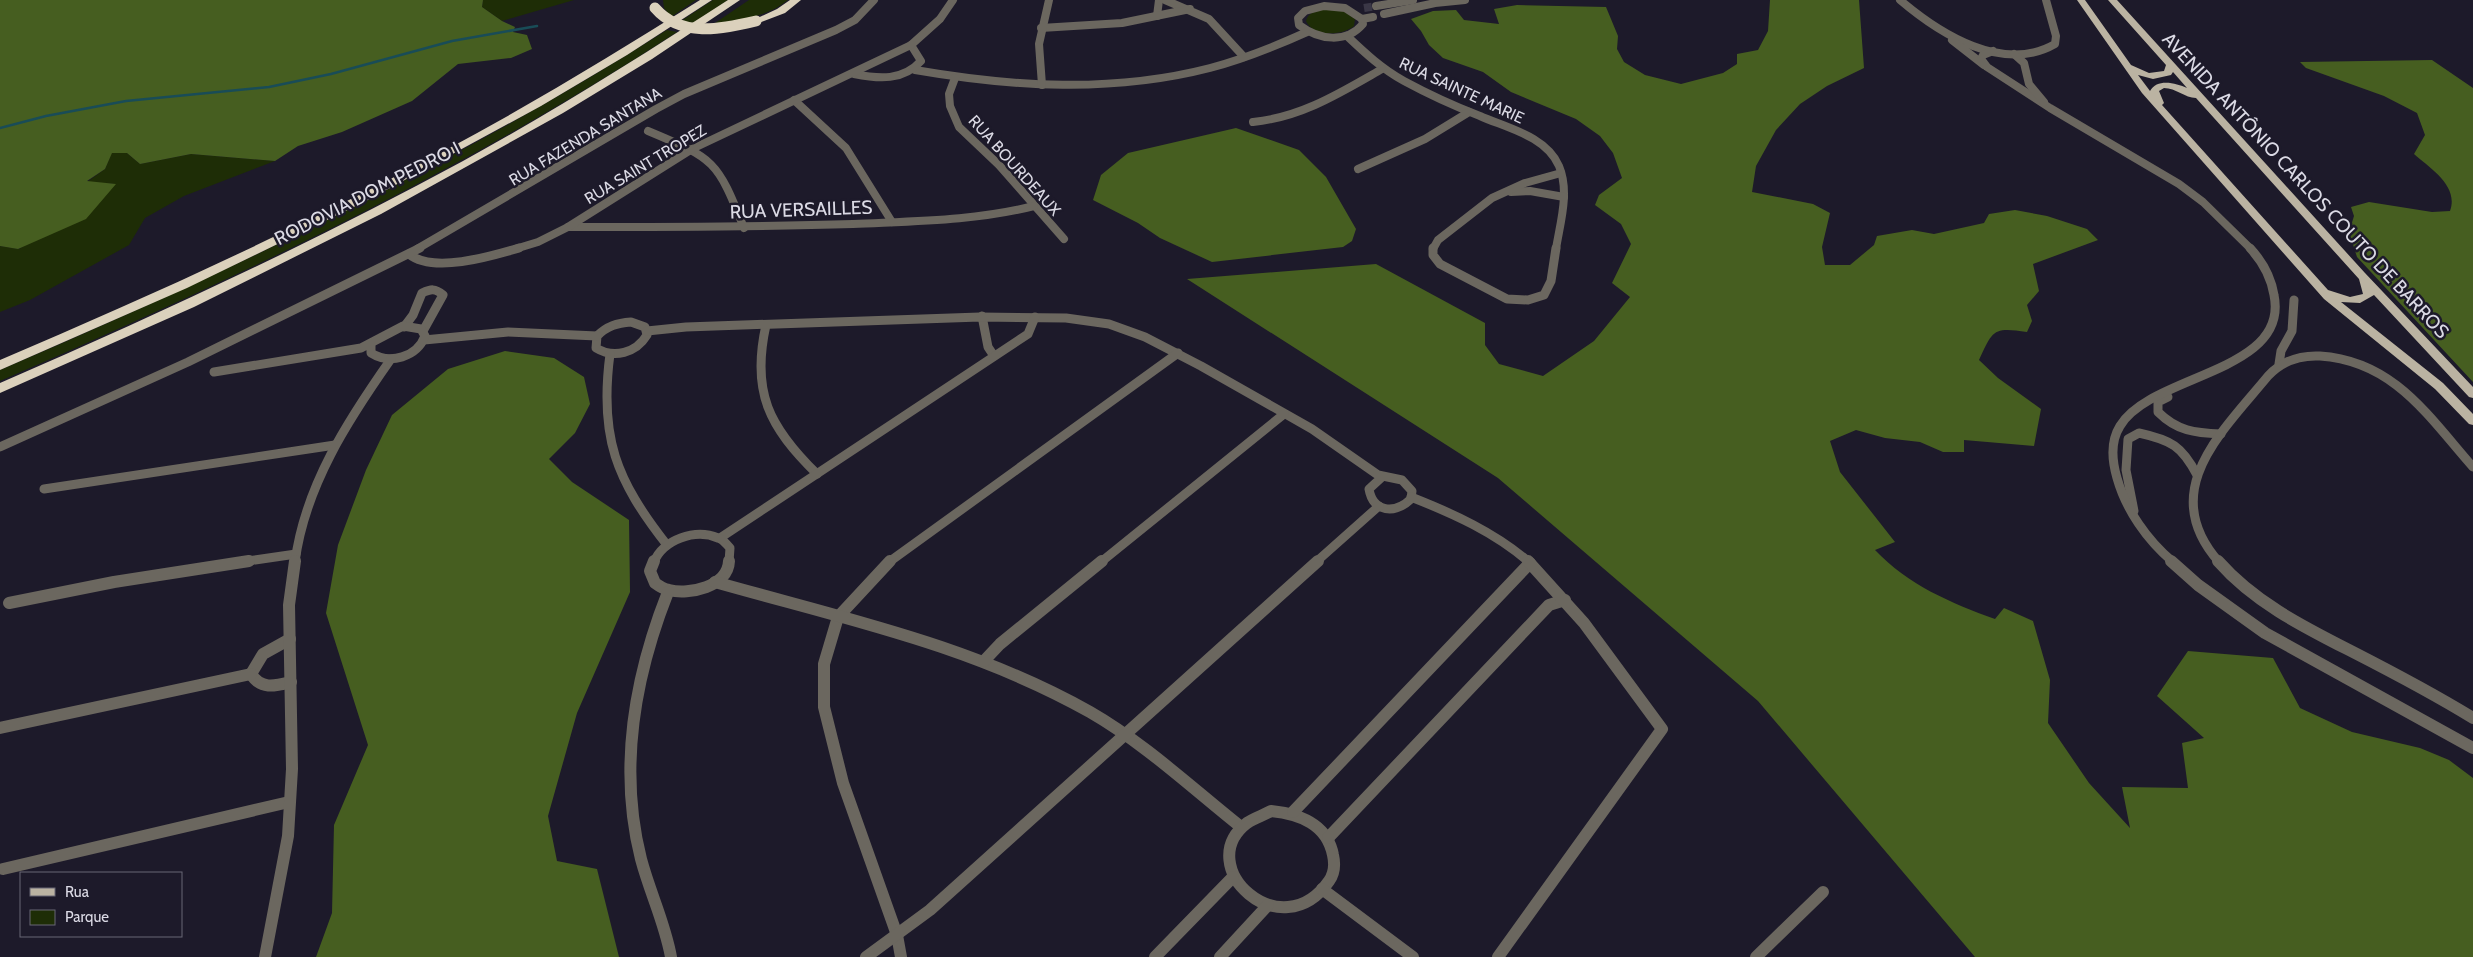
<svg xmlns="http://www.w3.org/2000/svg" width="2473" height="957" font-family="Cabin,sans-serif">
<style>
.green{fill:#1e2d06}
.forest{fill:#465e20}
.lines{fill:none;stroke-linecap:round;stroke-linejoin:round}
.stream{stroke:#194c57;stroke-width:2.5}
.minor-tunnel{stroke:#3a3746;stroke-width:8;stroke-dasharray:8 4;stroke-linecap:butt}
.minor-far2{stroke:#6b675f;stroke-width:8}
.minor-far1{stroke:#6b675f;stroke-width:9}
.minor{stroke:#6b675f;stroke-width:12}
.primary{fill:#bbb3a2;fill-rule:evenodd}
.motorway{fill:#dbd1bc;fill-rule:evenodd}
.motorway-bridge{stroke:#dbd1bc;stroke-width:11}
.labels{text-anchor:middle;stroke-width:5;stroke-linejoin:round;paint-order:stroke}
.far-street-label{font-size:16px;fill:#dbdae5;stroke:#1d1a2a}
.street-label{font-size:19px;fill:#dbdae5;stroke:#1d1a2a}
</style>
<rect width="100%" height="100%" fill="#1d1a2a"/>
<g class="green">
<polygon points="483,0 574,0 502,21 482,7"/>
<polygon points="663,0 696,0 671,17 664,8"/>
<polygon points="713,0 728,0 693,23 681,21"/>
<path d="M 749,0 L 788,0 C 766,18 739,20 712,25 Z"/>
<path d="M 1325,9 L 1344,11 L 1355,19 L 1354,26 C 1342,36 1313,37 1306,21 C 1308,12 1317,11 1325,9 Z"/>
<path d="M 667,30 L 677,32 C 464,171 233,280 0,381 L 0,370 C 229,272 456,164 667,30 Z"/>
<polygon points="112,152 127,153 140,164 191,154 275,161 184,196 145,218 129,245 30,300 0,312 0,246 19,249 115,184 87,182 105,169"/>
</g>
<g class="forest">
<polygon points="0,0 483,0 482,7 502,21 515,27 513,32 527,35 532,49 511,58 458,64 412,101 342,132 298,146 275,161 191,154 140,164 127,153 112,153 105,169 87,181 116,184 86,219 18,249 0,246"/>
<path d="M 1770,0 L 1859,0 L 1864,68 L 1827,86 L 1800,104 L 1776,130 L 1756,166 L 1752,192 L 1813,204 L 1830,213 L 1822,247 L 1825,265 L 1850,265 L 1874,245 L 1877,236 L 1912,230 L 1934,234 L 1984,223 L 1989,214 L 2015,210 L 2047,216 L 2087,229 L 2098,240 L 2033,264 L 2039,291 L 2027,305 L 2032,321 L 2027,332 C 1993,327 1993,330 1979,360 L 1998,378 L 2041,409 L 2034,446 L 1964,440 L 1964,452 L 1943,452 L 1920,442 L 1885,438 L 1856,430 L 1830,441 L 1840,472 L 1895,542 L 1875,550 C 1908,585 1951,603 1995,619 L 2004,608 L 2033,621 L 2050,680 L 2048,723 L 2089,783 L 2130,828 L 2122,787 L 2188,788 L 2182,743 L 2204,738 L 2157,696 L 2188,651 L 2273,658 L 2300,708 L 2352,732 L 2420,748 L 2449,760 L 2473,778 L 2473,957 L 1975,957 L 1758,701 L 1498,478 L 1187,279 L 1376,264 L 1485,323 L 1485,345 L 1499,364 L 1543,376 L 1594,341 L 1630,297 L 1612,283 L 1631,244 L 1621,224 L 1595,205 L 1599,195 L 1622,178 L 1613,153 L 1600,136 L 1576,119 L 1511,92 L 1483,72 L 1443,58 L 1429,45 L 1421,31 L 1411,19 L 1433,11 L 1456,10 L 1464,20 L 1499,24 L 1494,9 L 1517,5 L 1606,7 L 1618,36 L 1617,49 L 1624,62 L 1645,75 L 1681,84 L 1723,73 L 1737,64 L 1737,54 L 1758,50 L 1768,31 Z"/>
<path d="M 2432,60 L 2473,88 L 2473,382 L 2357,257 L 2349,232 L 2354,216 L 2351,207 L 2369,202 L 2432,212 L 2450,211 C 2459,186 2431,169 2414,154 L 2425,135 L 2417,113 L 2384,96 L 2306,68 L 2300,62 Z"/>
<polygon points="1236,128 1299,150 1326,177 1356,229 1352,241 1343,247 1212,262 1160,238 1138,223 1093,200 1101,175 1128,153"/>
<polygon points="505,351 554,358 584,377 590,404 575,433 549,459 572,482 629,520 630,592 577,713 548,816 557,861 597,869 619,957 316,957 332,913 334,825 368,745 326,613 338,545 366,470 392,415 448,369"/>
</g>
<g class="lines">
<polyline class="stream" points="0,128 46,116 126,101 269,87 331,74 452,41 537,26"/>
<polyline class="minor-tunnel" points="1364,8 1376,6"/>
<g class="minor-far2">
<polyline points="1165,0 1209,19 1244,57"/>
<path d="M 1900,0 C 1940,34 2003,74 2055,44 L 2056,36 L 2046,0"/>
<path d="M 1324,6 L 1345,8 L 1362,19 L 1363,24 C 1346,44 1319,40 1299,25 L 1298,18 L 1305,11 Z"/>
<polyline points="1376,6 1413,0"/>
<polyline points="1384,14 1435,3 1465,0"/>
<polyline points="1157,16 1159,0"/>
<polyline points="1362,19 1373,17"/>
<polyline points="1041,28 1122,23 1190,9"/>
<path d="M 1347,36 C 1365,53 1382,69 1404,81 C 1428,94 1454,106 1480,116 C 1507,128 1546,136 1559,166 C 1570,192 1560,223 1556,249"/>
<polyline points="1952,40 1984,65"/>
<polyline points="1993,51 1983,55 1981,59 1987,67 2050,108 2179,184 2203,202 2251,249"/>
<polyline points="2014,54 2024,63 2029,84 2044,102"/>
<path d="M 915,70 C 1013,87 1113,93 1210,68 C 1244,59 1276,46 1307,32"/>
<path d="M 854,74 C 879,79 903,81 921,61 L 911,45"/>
<polyline points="955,78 949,94 950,106 959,127 999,165 1064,239"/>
<polyline points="1042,85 1039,44 1049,0"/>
<polyline points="794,100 846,148 892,222"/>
<path d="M 1253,122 C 1302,117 1340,93 1382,69"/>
<path d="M 648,131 C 715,159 717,160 744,228"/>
<polyline points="1358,169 1425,139 1469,112"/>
<polyline points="1511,192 1530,191 1564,197"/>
<path d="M 568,227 C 663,227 758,227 853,224 C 914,221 975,221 1034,206"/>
<polyline points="417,249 656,109 684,94 836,30 855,20 874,0"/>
<polyline points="515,249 538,242 568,227 692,149 911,45 940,19 953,0"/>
<polyline points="1433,249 1438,240 1492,198 1525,183 1561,173"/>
</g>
<g class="minor-far1">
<polyline points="1433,248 1433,255 1440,264 1507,299 1528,300 1544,295 1551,281 1556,248"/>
<path d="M 409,254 C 433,274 492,256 519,248"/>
<polyline points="982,316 988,347 994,356"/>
<path d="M 631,322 L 645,327 L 647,335 C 636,353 614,359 596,348 L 597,336 C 607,326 617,323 631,322 Z"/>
<path d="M 766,325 C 751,392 769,427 817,474"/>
<path d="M 404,327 L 413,315 L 422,293 C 431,289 435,288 443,295 L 423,331"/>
<path d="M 647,331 L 686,327 L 980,317 L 1066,318 L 1109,324 L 1145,337 L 1201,366 L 1312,429 L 1378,475 L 1402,480 L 1412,491 L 1411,499 C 1395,514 1373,513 1369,489 L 1381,478"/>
<polyline points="424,340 508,332 597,336"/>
<path d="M 610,354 C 599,437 616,480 667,545"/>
<polyline points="2279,364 2281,351 2292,331 2294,300"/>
<path d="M 214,372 L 361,348 L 403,326 L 421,329 L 425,336 C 417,357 390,365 371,353 L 371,345"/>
<path d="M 2168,397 L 2158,402 L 2158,412 C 2177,431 2195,433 2221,434"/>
<polyline points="0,447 188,362 420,248"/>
<polyline points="44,489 335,445"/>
<path d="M 1411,497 C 1454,514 1494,532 1529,562"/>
<path d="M 2134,511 L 2126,470 L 2128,439 L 2139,433 C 2171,440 2182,446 2197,475"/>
<polyline points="720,538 1028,334 1035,317"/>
<polyline points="241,562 296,554"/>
<path d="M 295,562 C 305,486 348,420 391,359"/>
<path d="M 654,562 C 663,540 695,528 718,538 C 723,539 726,544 730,548 L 729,562"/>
<polyline points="889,562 1178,353"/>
<polyline points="1101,562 1284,414"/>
<polyline points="1316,562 1379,506"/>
<path d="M 2173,562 C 2147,540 2126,510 2117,478 C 2112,461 2110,442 2120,426 C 2151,374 2290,373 2274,295 C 2271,277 2262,261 2250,248"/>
<path d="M 2219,562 C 2156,491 2222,432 2268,376 C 2282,361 2300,355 2320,356 C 2394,361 2428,416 2473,467"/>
</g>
<g class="minor">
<path d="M 654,561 L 650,571 L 655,583 C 659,586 664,589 669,590 C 689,595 728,587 729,561"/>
<polyline points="890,561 838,617 824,664 824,707 843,783 897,935 901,957"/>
<polyline points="2171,561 2198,585 2265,633 2473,748"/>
<path d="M 2218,561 C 2255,603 2304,627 2353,652 C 2394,673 2434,694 2473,718"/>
<path d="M 715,582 C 845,619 971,645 1090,712 C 1144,743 1192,788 1241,827"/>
<path d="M 668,592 C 634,678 618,768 641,859 C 650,893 665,923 671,957"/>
<polyline points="9,603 114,582 249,561"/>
<path d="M 290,639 L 263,654 L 251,674 C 261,690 275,686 291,682"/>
<polyline points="984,661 1000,644 1102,561"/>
<polyline points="0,728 251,674"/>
<path d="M 1271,811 C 1300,814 1327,824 1333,855 C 1335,864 1334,874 1329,881 C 1281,950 1191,866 1247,823 C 1254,818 1264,815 1271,811 Z"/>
<polyline points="1293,812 1530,563"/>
<polyline points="1328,838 1549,605 1565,600"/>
<polyline points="3,869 289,802"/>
<polyline points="1322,889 1413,957"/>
<polyline points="265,957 288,836 292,769 289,605 295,561"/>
<polyline points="866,957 930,910 1318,561"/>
<polyline points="1155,957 1233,877"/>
<polyline points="1220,957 1268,905"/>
<polyline points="1498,957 1662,729 1584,623 1528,561"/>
<polyline points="1756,957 1823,892"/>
</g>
<path class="primary" d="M 2077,0 L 2085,0 L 2131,65 L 2149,73 L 2164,71 L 2166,65 L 2108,0 L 2117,0 L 2365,273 L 2473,387 L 2473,398 L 2469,397 L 2374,295 L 2360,303 L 2341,302 L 2443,383 L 2473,414 L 2473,425 L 2469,424 L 2435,389 L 2324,299 L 2142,93 ZM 2173,72 L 2187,88 C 2176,83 2157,78 2150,91 L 2138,75 L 2153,79 L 2171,75 ZM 2164,88 C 2176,88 2185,98 2196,98 L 2359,279 L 2363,294 L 2350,297 L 2328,290 L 2162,105 L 2164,103 L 2159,91 Z"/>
<g class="motorway">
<path d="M 700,0 L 712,0 L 627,55 L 541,106 L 366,201 L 187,288 L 0,370 L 0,360 C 151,296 299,228 444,151 C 532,104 616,53 700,0 Z"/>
<path d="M 728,0 L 740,0 L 652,59 L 563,113 L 381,214 L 194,307 L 0,393 L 0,383 C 157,315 312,243 463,161 C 554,111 641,56 728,0 Z"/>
<polygon points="790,0 801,0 785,13 756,24 751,21 777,9"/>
</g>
<path class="motorway-bridge" d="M 655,8 C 681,38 721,29 756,21"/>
</g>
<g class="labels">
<g class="far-street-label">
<text transform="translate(1462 90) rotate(25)" y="6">RUA SAINTE MARIE</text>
<text transform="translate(585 136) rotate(-31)" y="6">RUA FAZENDA SANTANA</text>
<text transform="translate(645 164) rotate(-31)" y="6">RUA SAINT TROPEZ</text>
<text transform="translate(1015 165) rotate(48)" y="6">RUA BOURDEAUX</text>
</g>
<g class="street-label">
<text transform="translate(2306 185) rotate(47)" y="7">AVENIDA ANTÔNIO CARLOS COUTO DE BARROS</text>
<text transform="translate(367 193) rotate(-27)" y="7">RODOVIA DOM PEDRO I</text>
<text transform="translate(801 209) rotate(-2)" y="7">RUA VERSAILLES</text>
</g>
</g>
<rect x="20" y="872" width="162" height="65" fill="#1d1a2a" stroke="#696775"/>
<rect x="30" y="888" width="25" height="8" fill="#bbb3a2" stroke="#696775"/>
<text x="65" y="897" font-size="15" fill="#dbdae5">Rua</text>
<rect x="30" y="910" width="25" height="15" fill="#1e2d06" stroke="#696775"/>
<text x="65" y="922" font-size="15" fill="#dbdae5">Parque</text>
</svg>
